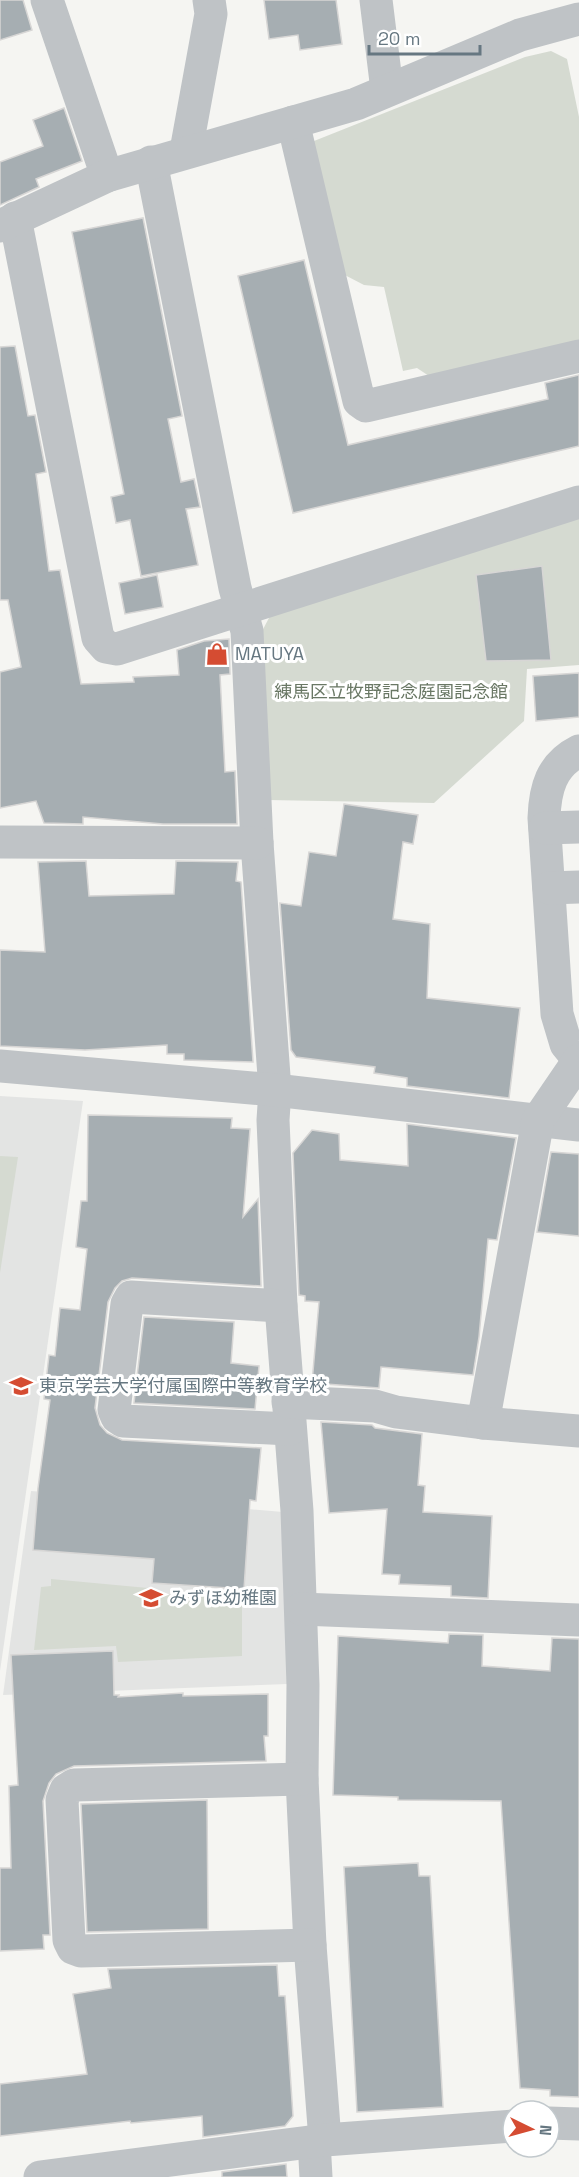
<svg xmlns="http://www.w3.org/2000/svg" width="579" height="2177" font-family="'Space Grotesk','Noto Sans JP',sans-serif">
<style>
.built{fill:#e3e4e3}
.green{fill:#d5dad1}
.building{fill:#a6aeb2;stroke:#d7d6d5;stroke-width:1.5}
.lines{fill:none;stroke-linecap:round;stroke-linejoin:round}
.minor{stroke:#bfc3c6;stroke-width:33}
.labels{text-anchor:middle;stroke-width:6;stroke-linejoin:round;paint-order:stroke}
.poi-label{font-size:18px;fill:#667781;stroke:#fff;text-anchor:start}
.park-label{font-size:18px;fill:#6a7865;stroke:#fff}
</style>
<rect width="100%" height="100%" fill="#f5f5f2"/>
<g class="built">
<polygon points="0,1096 83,1101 0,1671"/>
<polygon points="31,1491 283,1512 287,1684 3,1695"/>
</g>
<g class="green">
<polygon points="551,51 567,59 579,117 579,345 435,380 417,368 403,371 384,287 364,285 339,272 309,143 525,57"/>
<polygon points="579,516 579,665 527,669 524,721 434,803 268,800 259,637 270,616"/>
<polygon points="0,1156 18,1157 0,1273"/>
<polygon points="51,1579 148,1588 148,1594 242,1596 242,1656 118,1662 116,1646 34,1650 41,1587 51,1586"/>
</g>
<g class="building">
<polygon points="0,0 23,0 32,30 0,40"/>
<polygon points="264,0 336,0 342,44 300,50 298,35 269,39"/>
<polygon points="64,108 82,161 36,179 39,187 0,205 0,162 43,146 33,120"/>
<polygon points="143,218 182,416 168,419 181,482 194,479 200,507 186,509 198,565 141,576 130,520 116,523 111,497 124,494 72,232"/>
<polygon points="304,260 348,445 548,399 545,383 579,375 579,446 293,513 238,276"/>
<polygon points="15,346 28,416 35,415 46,472 36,474 49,571 60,570 81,684 134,682 133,677 179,675 177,650 204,641 229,639 230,674 220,675 225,772 235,771 237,824 163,824 83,817 83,824 44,823 36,801 0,808 0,672 21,667 8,600 0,600 0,347"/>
<polygon points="542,566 551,660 486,661 476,575"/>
<polygon points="157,575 163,607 125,614 119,583"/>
<polygon points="579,673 579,717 536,721 533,676"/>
<polygon points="344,804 418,815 413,844 403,842 393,919 430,924 427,998 520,1008 509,1098 407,1086 407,1078 374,1073 375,1067 296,1057 291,1050 280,903 301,906 309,852 336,856"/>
<polygon points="86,861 89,896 174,894 176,861 238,862 236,881 241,882 253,1062 184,1060 184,1054 167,1054 167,1045 85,1050 0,1046 0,950 45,952 38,862"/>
<polygon points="88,1115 232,1118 231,1128 250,1129 243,1217 258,1199 261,1286 132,1278 122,1281 115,1288 108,1302 95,1408 100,1425 107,1433 122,1440 261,1448 256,1501 250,1500 244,1589 152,1583 154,1559 33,1550 38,1488 50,1400 44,1399 49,1355 55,1356 60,1308 80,1310 87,1249 76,1247 81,1201 87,1201"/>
<polygon points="407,1124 516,1138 497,1240 488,1239 479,1337 473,1375 381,1367 379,1388 312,1383 319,1302 305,1301 305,1296 299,1295 293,1153 312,1130 339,1134 340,1160 408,1166"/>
<polygon points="551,1152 579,1154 579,1236 537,1232"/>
<polygon points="144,1317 234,1322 231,1363 259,1366 255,1409 134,1403"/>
<polygon points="321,1422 372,1425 375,1428 422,1434 418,1485 425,1486 423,1512 492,1516 488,1598 451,1596 451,1586 399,1584 400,1575 382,1574 387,1509 329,1513"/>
<polygon points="449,1634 483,1635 482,1666 550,1671 552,1638 579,1639 579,2097 550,2096 550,2090 520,2088 501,1801 398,1800 398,1797 333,1795 338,1636 448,1643"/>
<polygon points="113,1651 114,1695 119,1695 118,1697 183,1693 183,1696 268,1694 268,1736 264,1736 266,1761 74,1766 56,1774 49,1783 43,1801 50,1935 43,1935 44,1949 0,1951 0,1868 11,1868 9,1786 18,1785 11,1655"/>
<polygon points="207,1800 208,1929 87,1932 81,1804"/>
<polygon points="418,1863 419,1876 430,1876 443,2107 357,2112 344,1867"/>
<polygon points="277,1965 279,1996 285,1996 293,2116 285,2126 203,2137 202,2116 131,2123 130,2121 0,2136 0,2084 87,2074 73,1994 111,1988 108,1969"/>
<polygon points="286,2164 287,2177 222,2177 222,2172"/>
</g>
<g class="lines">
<g class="minor">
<polyline points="47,0 107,176"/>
<polyline points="376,0 387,90"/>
<polyline points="293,122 359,401 366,406 579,356"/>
<polyline points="186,151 211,14 209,0"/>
<polyline points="151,162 235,588 247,631 257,843 275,1090 273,1120 281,1306 297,1511 303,1685 302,1779 310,1945 325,2140"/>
<polyline points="15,218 98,638 106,647 117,649 579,502"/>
<polyline points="0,226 107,176 356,104 520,35 579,19"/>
<path d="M 579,751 C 551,765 545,789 544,818 L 557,1014 L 566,1044 L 579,1060"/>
<polyline points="545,828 579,827"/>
<polyline points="0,842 257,843"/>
<polyline points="549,888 579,887"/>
<polyline points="0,1066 275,1090 579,1125"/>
<polyline points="281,1306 131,1297 127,1304 114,1410 117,1417 123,1421 290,1429"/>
<polyline points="288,1402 375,1406 396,1412 483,1423 538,1120 579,1060"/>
<polyline points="483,1423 579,1431"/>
<polyline points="301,1609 579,1620"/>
<polyline points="302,1779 74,1785 66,1790 62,1800 69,1940 73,1948 81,1951 310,1945"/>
<polyline points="549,2123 579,2124"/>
<polyline points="314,2141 316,2177"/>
<polyline points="40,2177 325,2140 513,2126"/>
</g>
</g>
<defs>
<g id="shop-bare" transform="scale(1.8)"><path d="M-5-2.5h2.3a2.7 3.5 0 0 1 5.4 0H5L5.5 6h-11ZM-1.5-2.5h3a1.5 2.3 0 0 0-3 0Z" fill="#d54c32" stroke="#fff" stroke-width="2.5" paint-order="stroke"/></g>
<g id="school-bare" transform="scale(1.8)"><path d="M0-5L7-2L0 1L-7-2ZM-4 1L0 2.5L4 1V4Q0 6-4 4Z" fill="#d54c32" stroke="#fff" stroke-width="2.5" paint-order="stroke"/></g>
</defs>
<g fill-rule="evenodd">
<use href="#shop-bare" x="217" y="654"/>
<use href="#school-bare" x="21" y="1386"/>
<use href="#school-bare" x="151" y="1598"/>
</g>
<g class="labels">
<g class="poi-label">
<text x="235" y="660">MATUYA</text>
<text x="39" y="1392">東京学芸大学付属国際中等教育学校</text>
<text x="169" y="1604">みずほ幼稚園</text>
</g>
<g class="park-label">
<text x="391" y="698">練馬区立牧野記念庭園記念館</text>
</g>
</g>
<g transform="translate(531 2129) rotate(95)"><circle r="28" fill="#ffffff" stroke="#c2c9cd" stroke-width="1.5"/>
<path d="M0-4.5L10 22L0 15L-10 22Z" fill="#d54c32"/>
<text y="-9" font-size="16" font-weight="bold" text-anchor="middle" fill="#667781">N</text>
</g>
<path d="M369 45v9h111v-9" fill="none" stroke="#667781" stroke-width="3"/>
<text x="378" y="45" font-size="18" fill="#667781" stroke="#ffffff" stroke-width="4.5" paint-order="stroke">20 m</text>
</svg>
